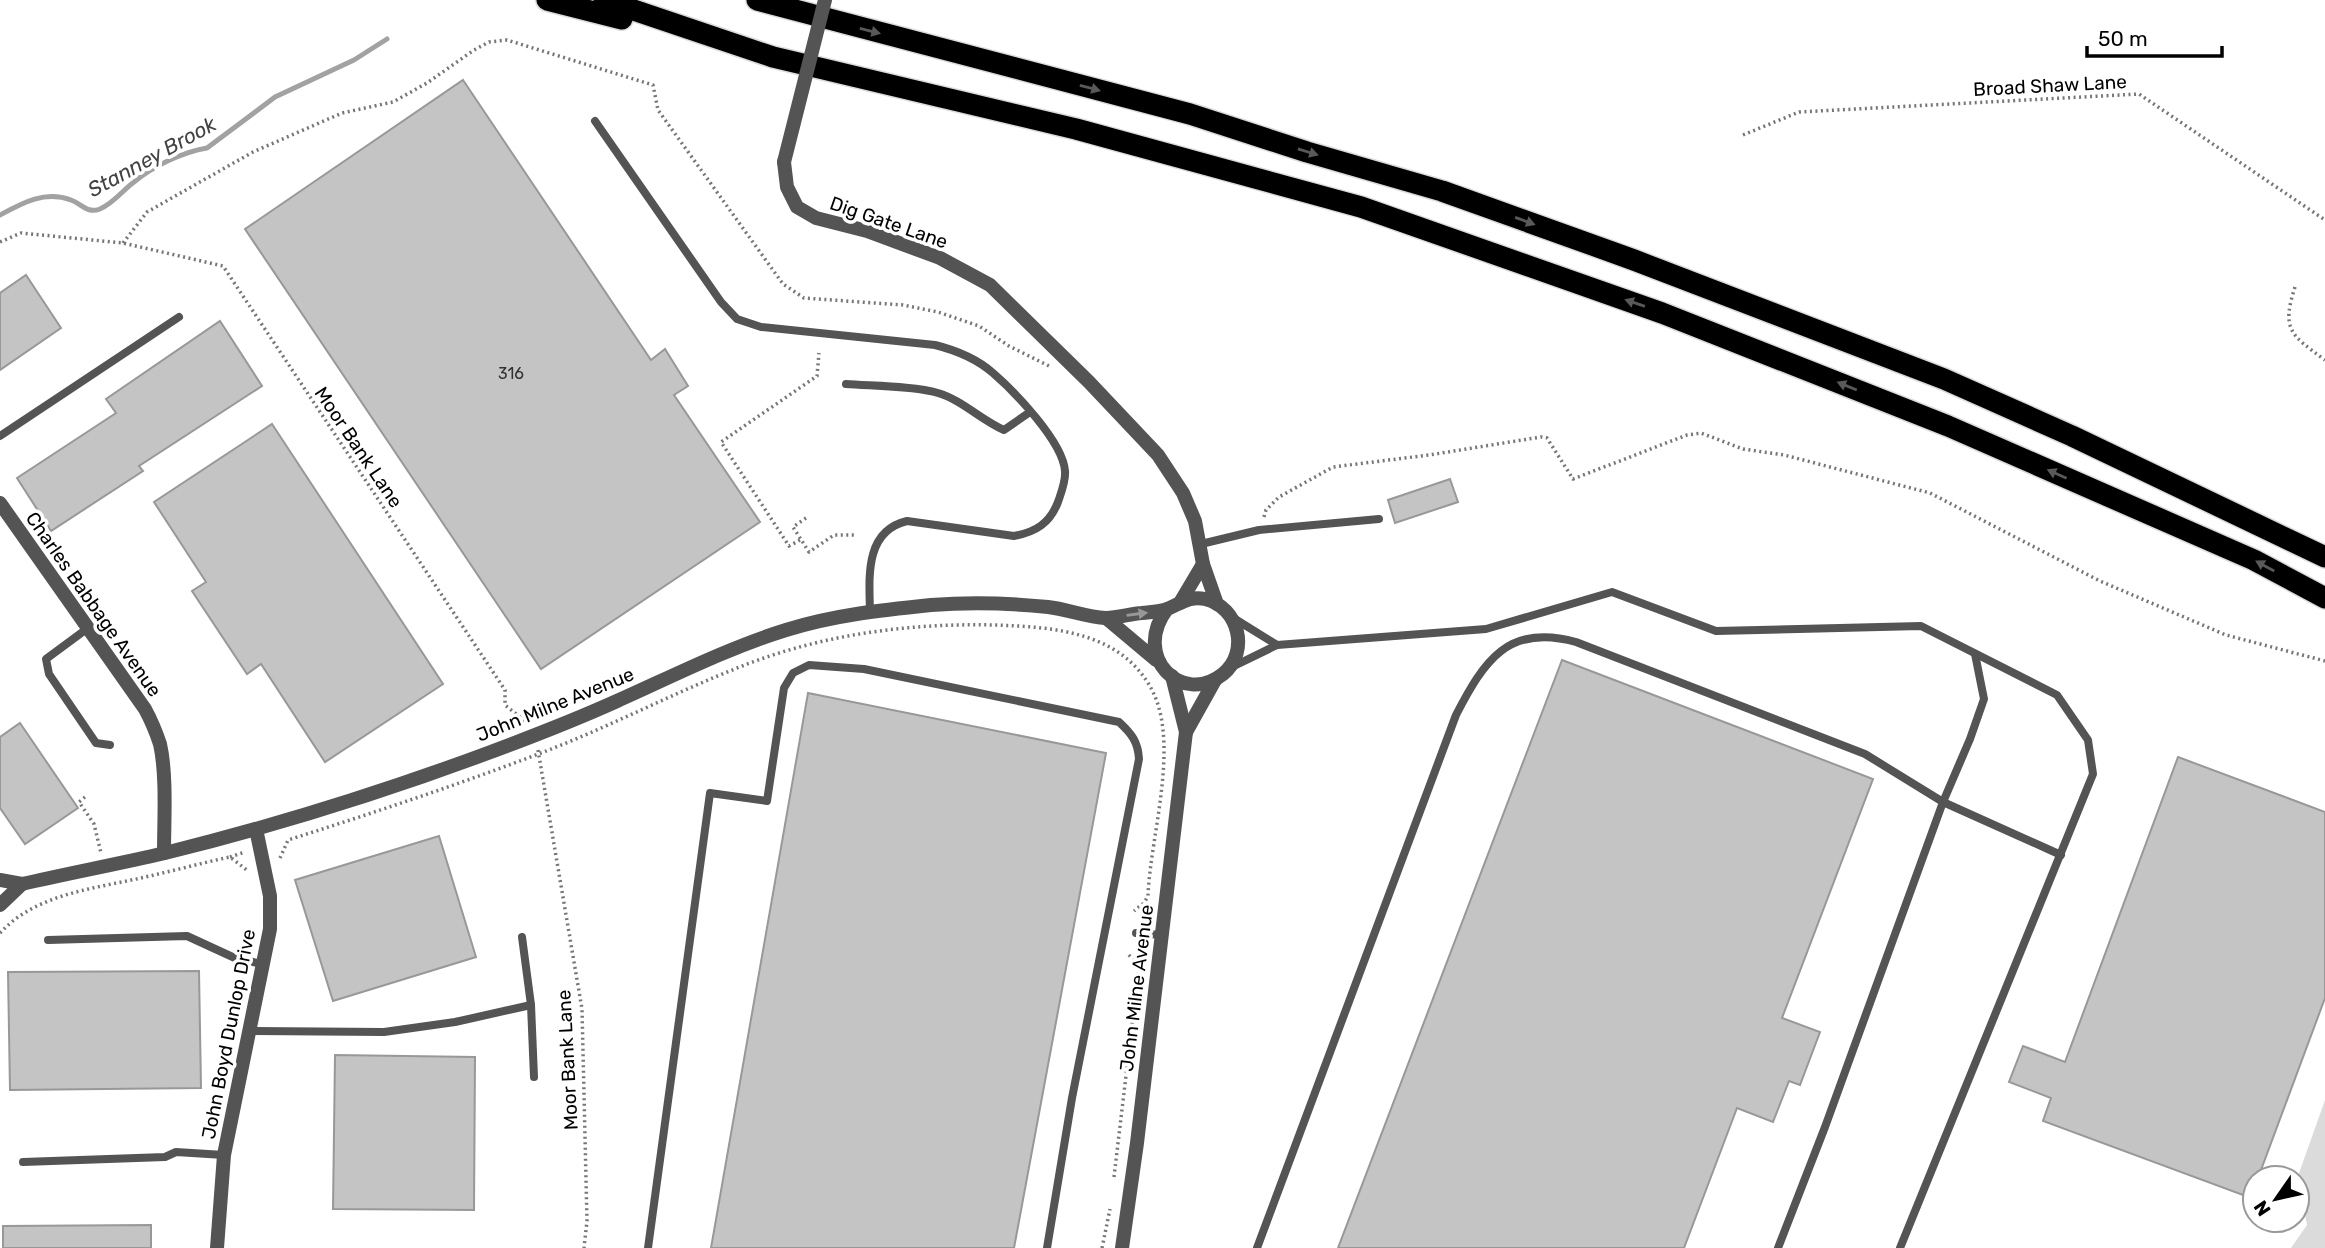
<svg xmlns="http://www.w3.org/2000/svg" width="2325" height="1248" font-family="Rubik,sans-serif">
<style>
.green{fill:#dbdbdb}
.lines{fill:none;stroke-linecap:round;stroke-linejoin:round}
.stream{stroke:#a2a2a2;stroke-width:5}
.building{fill:#c4c4c4;stroke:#989898;stroke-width:2}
.highway-casing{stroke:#dbdbdb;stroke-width:24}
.path{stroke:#767676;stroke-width:3.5;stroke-dasharray:2 3.5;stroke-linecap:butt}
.lane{stroke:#545454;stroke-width:8}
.street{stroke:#545454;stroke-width:14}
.highway{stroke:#000;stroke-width:21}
.street-bridge{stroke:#545454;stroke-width:14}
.oneway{fill:#595959}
.oneway2{fill:#989898}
.labels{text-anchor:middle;stroke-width:7;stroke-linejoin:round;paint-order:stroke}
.number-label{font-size:16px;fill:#313131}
.street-label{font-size:19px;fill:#000;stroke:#fff}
.water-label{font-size:21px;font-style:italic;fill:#434343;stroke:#fff}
</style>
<rect width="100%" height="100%" fill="#fff"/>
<polygon class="green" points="2325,1100 2325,1248 2291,1248 2307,1225 2298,1176"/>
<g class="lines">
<path class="stream" d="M 0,215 C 22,203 45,190 71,200 C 82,204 87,214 100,209 C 114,203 123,190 134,182 C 153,166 183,152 207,148 L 275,97 L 354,60 L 387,39"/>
</g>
<g class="building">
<polygon points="463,80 651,360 665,349 688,386 674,395 760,522 541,669 245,229"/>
<polygon points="26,275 61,328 0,370 0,293"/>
<polygon points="220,321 262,386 139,466 143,471 51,531 17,478 116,413 106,399"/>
<polygon points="272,424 443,684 325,762 261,664 247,674 192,591 206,582 154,502"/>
<polygon points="1450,479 1458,502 1395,523 1388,500"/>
<polygon points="1562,660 1873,779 1782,1018 1820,1032 1800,1085 1789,1081 1773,1122 1737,1108 1684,1248 1338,1248"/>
<polygon points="808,693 1106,753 1014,1248 711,1248"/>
<polygon points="20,723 78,808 25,844 0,808 0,737"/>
<polygon points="2178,757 2325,812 2325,998 2258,1178 2255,1178 2255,1186 2251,1198 2043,1121 2051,1098 2009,1082 2023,1046 2065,1062"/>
<polygon points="439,836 476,957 333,1001 295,880"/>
<polygon points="199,971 201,1088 10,1090 8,972"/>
<polygon points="335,1055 475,1057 474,1210 333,1209"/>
<polygon points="151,1225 151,1248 3,1248 3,1226"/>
</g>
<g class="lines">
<g class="highway-casing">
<g id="highway">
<polyline points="547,0 622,19"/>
<polyline points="604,0 773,57 1076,129 1361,207 1662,313 1948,426 2254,560 2325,598"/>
<polyline points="757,0 1190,114 1307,152 1442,191 1634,260 1944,379 2072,436 2325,557"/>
</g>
</g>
<g class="path">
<polyline points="1743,135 1799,112 2139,94 2325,220"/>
<polyline points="0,242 21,233 123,243 223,266 505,690 505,705 525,721"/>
<polyline points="123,243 147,212 253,152 342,113 393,102 427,83 474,50 489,42 507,40 653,85 658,110 783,284 804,298 903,305 938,312 979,326 1009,346 1051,367"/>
<path d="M 2295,287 C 2281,330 2291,335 2325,360"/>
<polyline points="1264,517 1266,510 1279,497 1333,467 1429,455 1541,437 1547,438 1573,479 1687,435 1701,433 1743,449 1784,455 1930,493 2100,581 2226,635 2325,661"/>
<polyline points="806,518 793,527 809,552 834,535 856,535"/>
<polyline points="800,540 789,546 721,442 817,376 819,353"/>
<polyline points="538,750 582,1009 587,1221 584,1248"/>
<polyline points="85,797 79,802 94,824 101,853"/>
<polyline points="230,857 245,852"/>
<path d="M 280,858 L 288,840 C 373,813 457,785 541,753 C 612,726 679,690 750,663 C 835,631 928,621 1018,626 C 1068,629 1120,638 1148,683 C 1183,737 1150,835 1148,896 L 1144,903 L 1134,911"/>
<polyline points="1144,922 1146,902"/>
<path d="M 0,933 C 37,893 94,889 145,877 C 173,871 201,863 230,857 L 248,871"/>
<polyline points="1139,964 1141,944"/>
<polyline points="1114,1177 1139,966 1127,953"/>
<polyline points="1102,1248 1110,1209"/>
</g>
<g class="lane">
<path d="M 595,121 L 721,302 L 737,319 L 761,327 L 935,345 C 955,350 977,359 993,373 C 1015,392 1063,442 1065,471 C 1066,481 1061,493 1058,502 C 1050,523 1036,532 1014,536 L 907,521 C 865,531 869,576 870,611"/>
<path d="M 846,384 C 872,386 915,386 938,393 C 962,400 981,420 1004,430 L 1030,412"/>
<polyline points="0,436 179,317"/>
<polyline points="1201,544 1259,530 1379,519"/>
<polyline points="1235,619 1277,645"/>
<polyline points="88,628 46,659 49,674 96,743 110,745"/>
<polyline points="1232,667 1277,645 1486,629 1612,592 1716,631 1921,626 2057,695 2088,740 2093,774 1900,1248"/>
<polyline points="1136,933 1162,935"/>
<polyline points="522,937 531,1005 534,1077"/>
<polyline points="48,940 187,936 237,959 263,964"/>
<polyline points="249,1031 384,1032 455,1022 531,1005"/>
<polyline points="23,1162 165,1157 176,1152 224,1155"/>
<path d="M 648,1248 L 710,793 L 767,801 L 784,688 L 793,673 L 809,665 L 864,669 L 1119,722 C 1132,734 1138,742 1139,759 L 1072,1098 L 1047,1248"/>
<path d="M 1257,1248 L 1456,715 C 1484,661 1508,623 1576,642 L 1865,754 L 1943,802 L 2061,855"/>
<polyline points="1778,1248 1825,1127 1943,802 1970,739 1984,699 1975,654"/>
</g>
<g class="street">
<polyline points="784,162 787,187 797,207 816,218 867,231 940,258 990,285 1089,382 1158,455 1183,493 1195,521 1203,564"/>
<path d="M 0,503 L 145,709 C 151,720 156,732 160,744 C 167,775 164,821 164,853"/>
<polyline points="1181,601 1203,564 1217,604"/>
<polyline points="1106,618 1156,660"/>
<polyline points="1186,732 1215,680"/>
<path d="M 0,880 L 22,884 C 70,873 118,864 165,853 C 274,826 383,792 488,753 C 531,737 575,720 617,701 C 673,676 728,648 786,630 C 834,615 882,610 931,605 C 969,602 1009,603 1048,607 C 1067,609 1086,617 1106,618 C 1117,618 1130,614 1142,613 C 1149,612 1157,612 1164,610 C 1178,606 1188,595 1205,599 C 1239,607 1250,652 1223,674 C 1182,707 1131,656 1167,609"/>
<polyline points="0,905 22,884"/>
<polyline points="217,1248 224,1155 270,929 270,896 256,829"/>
<polyline points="1122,1248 1137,1143 1186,732 1172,676"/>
</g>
<use href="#highway" class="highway"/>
<polyline class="street-bridge" points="784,162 825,0"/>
</g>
<defs><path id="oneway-solid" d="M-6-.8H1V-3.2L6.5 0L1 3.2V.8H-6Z" transform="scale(1.75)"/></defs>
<g class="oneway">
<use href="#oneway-solid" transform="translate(870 31) rotate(14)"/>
<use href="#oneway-solid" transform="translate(1090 88) rotate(15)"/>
<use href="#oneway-solid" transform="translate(1308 152) rotate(17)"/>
<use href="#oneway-solid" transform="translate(1525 221) rotate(20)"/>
<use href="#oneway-solid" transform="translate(1635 303) rotate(-161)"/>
<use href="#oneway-solid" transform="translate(1847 386) rotate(-158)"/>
<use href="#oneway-solid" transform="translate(2057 474) rotate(-156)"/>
<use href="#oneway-solid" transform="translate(2265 566) rotate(-151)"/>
</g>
<use class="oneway2" href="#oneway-solid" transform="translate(1137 614) rotate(-8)"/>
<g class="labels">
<g class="number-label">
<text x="511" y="379">316</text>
</g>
<g class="street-label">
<text transform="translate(2050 85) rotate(-3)" y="7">Broad Shaw Lane</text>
<text transform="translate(889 222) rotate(19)" y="7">Dig Gate Lane</text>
<text transform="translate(359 447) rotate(56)" y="7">Moor Bank Lane</text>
<text transform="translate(94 604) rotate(55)" y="7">Charles Babbage Avenue</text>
<text transform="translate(555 704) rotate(-22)" y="7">John Milne Avenue</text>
<text transform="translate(1136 988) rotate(-83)" y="7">John Milne Avenue</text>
<text transform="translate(228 1034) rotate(-79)" y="7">John Boyd Dunlop Drive</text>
<text transform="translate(567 1060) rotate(-93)" y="7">Moor Bank Lane</text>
</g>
<g class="water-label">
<text transform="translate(152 157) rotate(-29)" y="7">Stanney Brook</text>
</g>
</g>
<g transform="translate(2276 1199) rotate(236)"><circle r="33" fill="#ffffff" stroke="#999999" stroke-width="2"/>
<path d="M0-5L12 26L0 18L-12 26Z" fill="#000000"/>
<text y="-10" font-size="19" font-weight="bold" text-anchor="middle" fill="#000000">N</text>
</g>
<path d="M2087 46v10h135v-10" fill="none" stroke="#000000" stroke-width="3.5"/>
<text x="2098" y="46" font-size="21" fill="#000000" stroke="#ffffff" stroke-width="5" paint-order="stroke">50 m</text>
</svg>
